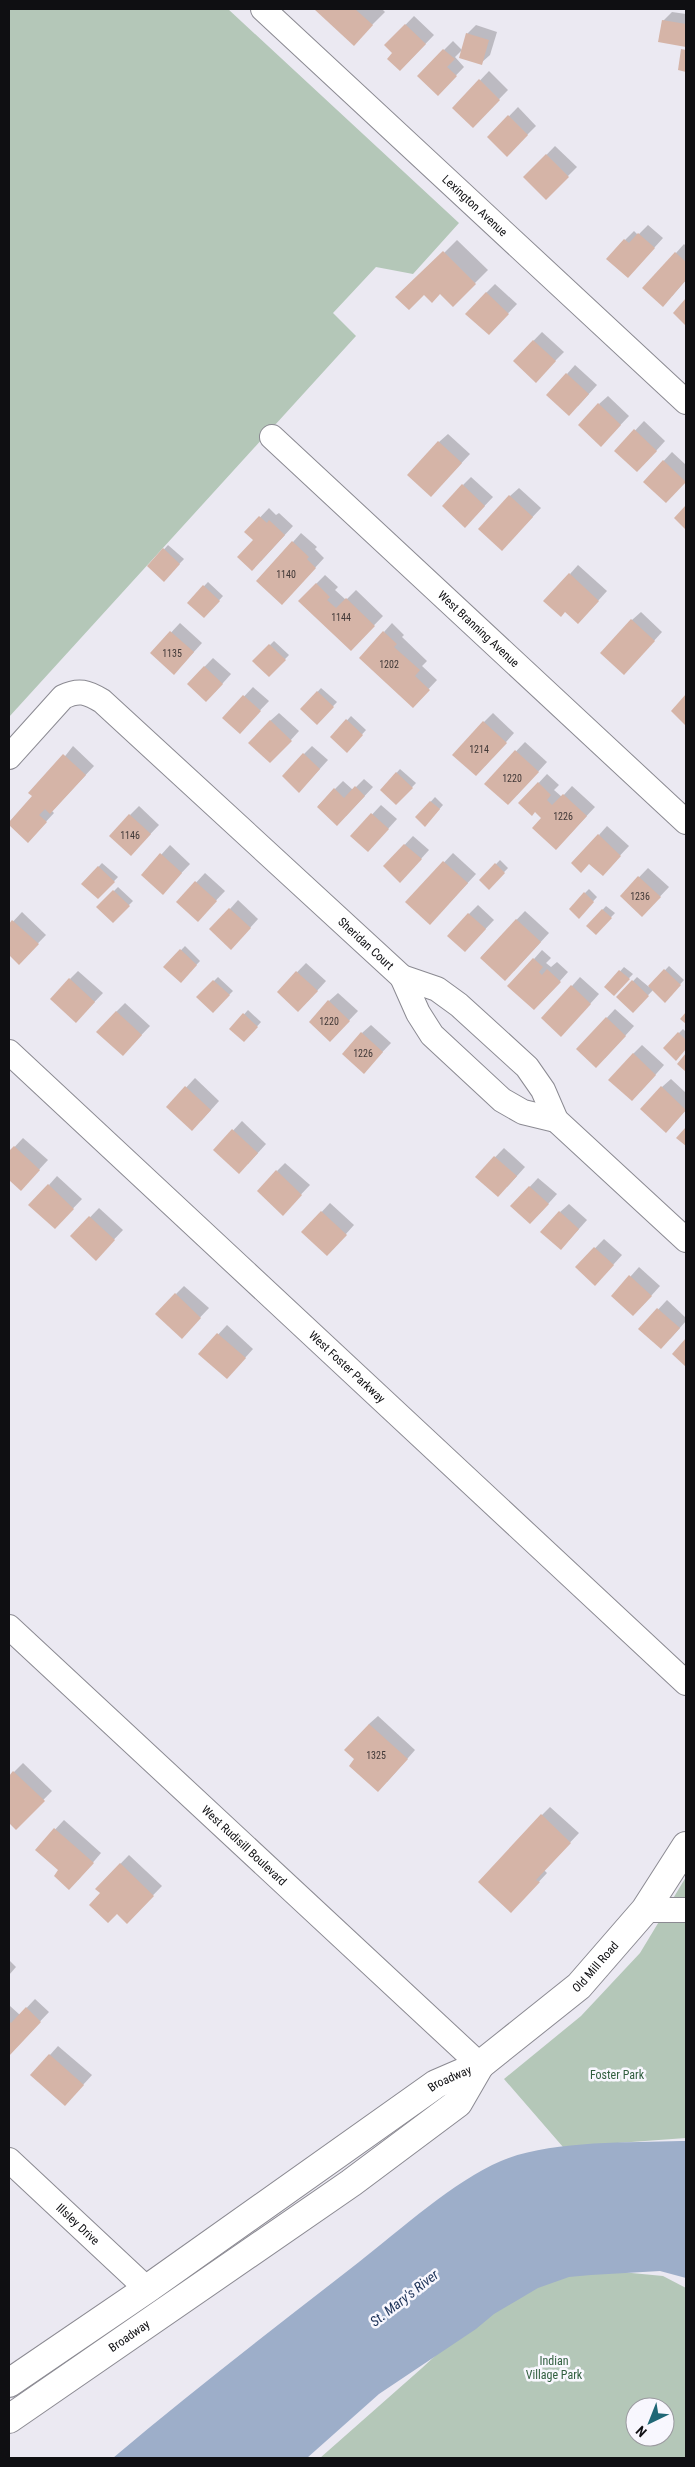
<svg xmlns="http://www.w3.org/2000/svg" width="695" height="2467" font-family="'Roboto Condensed',sans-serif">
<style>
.green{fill:#b4c7b8;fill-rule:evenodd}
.water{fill:#9daec9}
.shadow{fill:#0003}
.building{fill:#d5b4a7}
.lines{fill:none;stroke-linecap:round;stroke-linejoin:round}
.minor-casing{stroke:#8b8a92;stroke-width:26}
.major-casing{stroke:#8b8a92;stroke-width:30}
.minor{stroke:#fff;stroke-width:24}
.major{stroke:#fff;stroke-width:28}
.labels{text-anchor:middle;stroke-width:5;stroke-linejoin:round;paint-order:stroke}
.number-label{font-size:10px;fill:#403837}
.street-label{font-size:12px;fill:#0f0f12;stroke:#f8f7fe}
.park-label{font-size:12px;fill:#305e3e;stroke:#f8f7fe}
.water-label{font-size:14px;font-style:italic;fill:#1d3359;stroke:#f8f7fe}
</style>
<rect width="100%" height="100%" fill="#ebe9f2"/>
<g class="green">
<polygon points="9,9 228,9 459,223 413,274 376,267 333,313 356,336 9,717"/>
<polygon points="686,1877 686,2138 563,2147 504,2079 581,2016 640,1953"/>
<path d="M 558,2266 L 663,2276 L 686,2288 L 686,2458 L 320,2458 L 422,2368 L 512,2285 ZM 635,2407 L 665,2407 L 665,2437 L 635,2437 Z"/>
</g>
<path class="water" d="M 681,2141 L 686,2141 L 686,2278 L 660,2271 L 591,2275 L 569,2277 L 538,2288 L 494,2314 L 476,2329 L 379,2394 L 307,2458 L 113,2458 C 193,2390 277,2326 359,2262 C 400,2230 454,2181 501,2161 C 550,2140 627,2143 681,2141 Z"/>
<g class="shadow">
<polygon points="316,9 382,9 385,12 353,44"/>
<polygon points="672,12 686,14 686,45 660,41 663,21"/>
<polygon points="414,16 434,35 400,70 394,53 386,45"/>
<polygon points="476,25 497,32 490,55 481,63 467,34"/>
<polygon points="453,41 462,50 455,57 464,67 438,94 418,76"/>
<polygon points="489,71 508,90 473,126 454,108"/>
<polygon points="518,107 536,126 507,155 489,137"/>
<polygon points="555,146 577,167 546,198 525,177"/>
<polygon points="648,225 663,238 636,268 625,240 634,231 638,235"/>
<polygon points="457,240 488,270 453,305 434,263"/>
<polygon points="684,244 686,246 686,280 672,296 676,253"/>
<polygon points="495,284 517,304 497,325 486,293"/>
<polygon points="542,332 564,352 544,372 514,361"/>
<polygon points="575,365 597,385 578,406 567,374"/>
<polygon points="608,396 629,416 610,436 599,404"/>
<polygon points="644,421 665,441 646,462 616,451"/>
<polygon points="448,434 470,454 440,486 439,442"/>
<polygon points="672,452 686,465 686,480 666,501 645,481"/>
<polygon points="471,477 493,497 474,517 463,485"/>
<polygon points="519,488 541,508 511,540 510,496"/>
<polygon points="269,508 276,515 279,513 293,526 261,561 254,540 246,532"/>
<polygon points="301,533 317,547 315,549 324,558 291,594 293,542"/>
<polygon points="168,545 184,559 164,580 149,566"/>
<polygon points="578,565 607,591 587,613 570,574"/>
<polygon points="325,575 338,587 335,590 346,600 356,590 383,616 351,649 316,584"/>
<polygon points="208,582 223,596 204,617 189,602"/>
<polygon points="641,612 662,632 632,665 632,620"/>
<polygon points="180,623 202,643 182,665 152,653"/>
<polygon points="392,623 404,635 402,637 427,661 422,666 437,680 421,697 384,632"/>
<polygon points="274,641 289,655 269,676 254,661"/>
<polygon points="213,658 231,674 215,692 188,684"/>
<polygon points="253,687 269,701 248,723 224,718"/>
<polygon points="321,688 337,702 317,723 302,709"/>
<polygon points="279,713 299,731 279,753 270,721"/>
<polygon points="493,713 514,733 485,766 484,722"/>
<polygon points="351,716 366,730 347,751 332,737"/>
<polygon points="525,742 547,762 517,795 486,783"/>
<polygon points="73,746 94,766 52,811 54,813 28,841 9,824 34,796"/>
<polygon points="312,746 328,760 308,782 304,754"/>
<polygon points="400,769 416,783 396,804 381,790"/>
<polygon points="547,774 559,785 554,790 562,797 572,786 595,807 565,839 535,810 520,803"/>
<polygon points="364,779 373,787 346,816 318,806 343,781 353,790"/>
<polygon points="435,797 443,805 429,821 417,817"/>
<polygon points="381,805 397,819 376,842 352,836"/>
<polygon points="139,806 159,825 140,845 130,815"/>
<polygon points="607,826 629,846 611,865 599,835"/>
<polygon points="413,836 429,850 409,872 385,866"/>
<polygon points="170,845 190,864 171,884 143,875"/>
<polygon points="453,853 476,874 438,915 407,902"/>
<polygon points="500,860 508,868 489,888 481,880"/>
<polygon points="102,863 118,877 98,898 83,884"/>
<polygon points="648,868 669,887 651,906 622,895"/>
<polygon points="205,873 225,891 206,911 178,902"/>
<polygon points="118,887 133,901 113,921 98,907"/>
<polygon points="589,889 597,897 579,917 585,893"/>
<polygon points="238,900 258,919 240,939 230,909"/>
<polygon points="478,905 494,920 473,942 469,914"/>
<polygon points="606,906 615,913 596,933 588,926"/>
<polygon points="525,911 549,933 514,971 481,957"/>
<polygon points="22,912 46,935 19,963 9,953 9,926"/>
<polygon points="185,946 200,961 181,981 165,967"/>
<polygon points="542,950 551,958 546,963 551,967 557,962 568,972 543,1000 534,959"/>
<polygon points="306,963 326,981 307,1002 278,992"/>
<polygon points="669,966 684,980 665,1001 653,990 633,1011 618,997 637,977 649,987"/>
<polygon points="624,967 633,974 614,994 606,987"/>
<polygon points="78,971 103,993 84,1013 70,979"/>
<polygon points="218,977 233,991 213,1011 198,997"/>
<polygon points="580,977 599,994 570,1026 572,986"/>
<polygon points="338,993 358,1011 339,1031 329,1001"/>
<polygon points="125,1003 150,1026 131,1046 116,1012"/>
<polygon points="615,1009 634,1026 605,1058 578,1049"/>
<polygon points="248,1010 261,1022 244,1041 231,1029"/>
<polygon points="371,1025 391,1043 372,1063 362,1033"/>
<polygon points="683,1029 686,1032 686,1048 676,1059 664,1048"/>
<polygon points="642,1045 664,1065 641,1091 633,1054"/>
<polygon points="195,1078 219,1101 201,1121 168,1107"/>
<polygon points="671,1079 686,1093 686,1110 666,1132 662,1087"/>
<polygon points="242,1121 266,1144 248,1164 215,1150"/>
<polygon points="23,1138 48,1160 21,1189 9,1178 9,1153"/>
<polygon points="504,1148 525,1167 507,1187 477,1176"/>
<polygon points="285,1163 310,1185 291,1205 277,1171"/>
<polygon points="57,1176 82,1199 63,1219 49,1185"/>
<polygon points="538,1178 557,1194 539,1214 512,1206"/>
<polygon points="330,1203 354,1225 336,1245 303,1232"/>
<polygon points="569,1204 587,1220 569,1240 560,1212"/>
<polygon points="99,1208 123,1230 104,1250 72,1236"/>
<polygon points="604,1239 622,1255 604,1275 577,1267"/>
<polygon points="639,1267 660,1286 642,1306 613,1296"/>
<polygon points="184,1286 209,1308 190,1328 176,1294"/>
<polygon points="667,1300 686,1318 686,1321 670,1339 640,1329"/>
<polygon points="227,1325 253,1349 235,1369 200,1354"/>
<polygon points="378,1716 415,1750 387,1782 356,1759 369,1724"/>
<polygon points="23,1763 52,1791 16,1828 9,1821 9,1777"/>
<polygon points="550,1807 579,1833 544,1870 547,1873 520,1902 542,1815"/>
<polygon points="64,1820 101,1853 78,1880 60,1870 37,1849"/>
<polygon points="129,1855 162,1886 127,1922 97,1888"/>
<polygon points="9,1960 16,1967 9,1975"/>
<polygon points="35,1999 49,2012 9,2054 9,2008 10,2006 20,2015"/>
<polygon points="58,2046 92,2075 73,2096 32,2075"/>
</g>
<g class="building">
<polygon points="314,9 355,9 373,25 354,46"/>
<polygon points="662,20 686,24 686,47 658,42"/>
<polygon points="405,24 426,44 400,71 387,59 392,53 384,45"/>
<polygon points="466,33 489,40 482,65 459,58"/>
<polygon points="443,49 455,59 447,67 457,76 438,96 417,76"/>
<polygon points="681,49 686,50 686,72 678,70"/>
<polygon points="479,79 500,100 473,128 452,108"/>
<polygon points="508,115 528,135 507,157 487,137"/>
<polygon points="546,154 569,177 546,200 523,177"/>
<polygon points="638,233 655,248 628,278 606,259 624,239 629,243"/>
<polygon points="443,251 476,284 453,307 440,294 432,303 424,295 409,310 395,297"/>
<polygon points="675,252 686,262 686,280 663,307 642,288"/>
<polygon points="486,292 509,314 489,335 465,314"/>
<polygon points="686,298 686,326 673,313"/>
<polygon points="533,340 556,361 536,383 513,361"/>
<polygon points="566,373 589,394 569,416 546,395"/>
<polygon points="598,403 621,425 601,447 578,425"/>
<polygon points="634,429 657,451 637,472 614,451"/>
<polygon points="438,441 462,463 431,497 407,475"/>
<polygon points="663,460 686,482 666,503 643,482"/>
<polygon points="462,484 485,506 465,528 442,506"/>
<polygon points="509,495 533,517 502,551 478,529"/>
<polygon points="686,505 686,530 674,518"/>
<polygon points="259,516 267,523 269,520 285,535 252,571 237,557 253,540 244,532"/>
<polygon points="292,541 309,557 307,559 316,568 282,605 256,581"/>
<polygon points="163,548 180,564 164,582 147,566"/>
<polygon points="569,573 599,601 578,624 565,612 561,617 543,601"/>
<polygon points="316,583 330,597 327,600 336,608 346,598 375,626 351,651 298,601"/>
<polygon points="203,585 220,601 204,618 187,603"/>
<polygon points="631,619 655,641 624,675 600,653"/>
<polygon points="170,631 194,652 174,675 150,653"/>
<polygon points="383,631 397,644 394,647 420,670 415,676 430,690 413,708 359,658"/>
<polygon points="269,644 286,660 269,677 252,661"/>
<polygon points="204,666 223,684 206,702 187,684"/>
<polygon points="317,691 334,707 317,725 300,709"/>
<polygon points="686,694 686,726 671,711"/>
<polygon points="243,695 261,711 240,734 222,718"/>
<polygon points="346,719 363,735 347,753 330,737"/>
<polygon points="270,720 292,741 270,763 248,743"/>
<polygon points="483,721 507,743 476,776 452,755"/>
<polygon points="515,750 539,772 508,805 484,784"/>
<polygon points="303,753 320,769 299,793 282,776"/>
<polygon points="63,754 86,775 50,814 45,809 39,815 47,822 28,843 9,825 9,822 32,796 28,793"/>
<polygon points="396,772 413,788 396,805 380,790"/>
<polygon points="538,782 551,795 547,800 552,805 563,794 587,816 556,850 532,828 541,818 535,812 532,816 518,803"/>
<polygon points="355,786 365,796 337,826 317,807 334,788 344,798"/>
<polygon points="430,801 440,809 425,827 415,817"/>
<polygon points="371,813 389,829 368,852 350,836"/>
<polygon points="129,814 151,834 131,856 109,836"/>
<polygon points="598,834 621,856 603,876 589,864 581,873 571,863"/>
<polygon points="404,844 422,859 400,883 383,866"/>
<polygon points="160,853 182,873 163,895 141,875"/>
<polygon points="443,861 468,883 430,925 405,902"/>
<polygon points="495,863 505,873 489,890 479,880"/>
<polygon points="98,866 115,882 98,899 81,884"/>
<polygon points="638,876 661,897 642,917 620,896"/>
<polygon points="195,881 217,901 198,922 176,902"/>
<polygon points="113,890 130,906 113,923 96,907"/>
<polygon points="584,892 594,902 579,919 569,909"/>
<polygon points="229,908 251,928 231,950 209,929"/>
<polygon points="602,909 612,918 596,935 586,926"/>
<polygon points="468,913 486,929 465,952 447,936"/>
<polygon points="516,919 541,942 505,981 480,958"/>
<polygon points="12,920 39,944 19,965 9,955 9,924"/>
<polygon points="180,949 197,965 181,983 163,967"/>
<polygon points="533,958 543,967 539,972 542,975 547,969 561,982 534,1010 507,986"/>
<polygon points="664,969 681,985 665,1003 648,986"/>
<polygon points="619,970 630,979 614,996 604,987"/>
<polygon points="296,971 318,991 298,1012 277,992"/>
<polygon points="69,978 95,1002 76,1023 50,999"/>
<polygon points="213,980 230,995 213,1013 196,997"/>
<polygon points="632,980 649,996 633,1013 616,997"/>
<polygon points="571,985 591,1004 561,1037 541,1018"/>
<polygon points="328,1000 350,1021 330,1042 309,1022"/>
<polygon points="116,1011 142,1035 123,1056 96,1032"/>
<polygon points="686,1012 686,1024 680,1019"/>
<polygon points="243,1013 258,1027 244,1042 229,1029"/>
<polygon points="606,1017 626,1036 596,1068 576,1049"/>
<polygon points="361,1032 383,1052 364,1074 342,1054"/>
<polygon points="678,1032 686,1040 686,1049 676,1061 663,1048"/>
<polygon points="633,1053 656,1075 632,1101 608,1080"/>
<polygon points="686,1053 686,1072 677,1064"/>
<polygon points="185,1086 211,1110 192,1131 166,1107"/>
<polygon points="661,1086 686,1110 666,1133 640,1109"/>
<polygon points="686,1127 686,1146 676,1138"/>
<polygon points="232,1129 258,1153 239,1174 213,1150"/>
<polygon points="14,1146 40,1170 21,1191 9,1180 9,1151"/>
<polygon points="494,1156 517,1176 498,1197 475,1177"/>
<polygon points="276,1170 302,1195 283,1216 257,1191"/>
<polygon points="48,1184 74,1209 55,1229 28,1205"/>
<polygon points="529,1186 549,1204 530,1224 510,1206"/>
<polygon points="321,1211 347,1235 327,1256 301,1232"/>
<polygon points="559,1211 579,1229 561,1250 540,1232"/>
<polygon points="89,1216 115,1240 96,1261 70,1236"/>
<polygon points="594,1247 614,1265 595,1286 575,1267"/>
<polygon points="629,1275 652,1296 633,1316 611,1296"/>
<polygon points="175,1293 201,1318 182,1339 155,1314"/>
<polygon points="657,1308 680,1328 661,1349 638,1329"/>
<polygon points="217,1333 246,1358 227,1379 198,1354"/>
<polygon points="686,1338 686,1367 672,1354"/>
<polygon points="369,1724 408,1759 378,1792 349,1766 354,1759 344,1750"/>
<polygon points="13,1771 45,1801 16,1830 9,1823 9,1776"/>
<polygon points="541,1814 571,1843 536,1880 540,1882 511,1913 478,1882"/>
<polygon points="54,1828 94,1863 69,1890 54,1876 58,1870 35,1850"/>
<polygon points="120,1863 154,1896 127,1924 117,1914 108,1923 89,1905 100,1893 95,1889"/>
<polygon points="26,2007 41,2022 9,2056 9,2021 11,2023"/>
<polygon points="49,2054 84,2085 65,2106 30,2075"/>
</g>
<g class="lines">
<g class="minor-casing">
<g id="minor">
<path id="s1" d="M 263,9 L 686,402"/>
<path id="s2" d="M 272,437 L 686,822"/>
<path id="s3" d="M 9,757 L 63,697 C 79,689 87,692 102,701 L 402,977 L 437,989 L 459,1005 L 527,1067 L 543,1090 L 556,1120 L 686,1240"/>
<polyline points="402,977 418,1013 432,1035 502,1100 523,1112 556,1120"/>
<path id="s4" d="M 9,1052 L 686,1683"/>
<path id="s5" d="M 9,1627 L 480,2065"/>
<polyline points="645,1910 686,1910"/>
<path id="s6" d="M 9,2160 L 147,2289"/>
</g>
</g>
<g class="major-casing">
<g id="major">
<path id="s7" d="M 9,2383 L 147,2289 L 436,2084 L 480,2065 L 579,1986 L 645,1910 L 686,1846"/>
<path id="s8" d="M 9,2419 L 351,2183 L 458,2103 L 480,2065"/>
</g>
</g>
<use href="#minor" class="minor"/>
<use href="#major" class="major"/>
</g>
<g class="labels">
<g class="number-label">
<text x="286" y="578">1140</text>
<text x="341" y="621">1144</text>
<text x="172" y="657">1135</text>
<text x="389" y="668">1202</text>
<text x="479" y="753">1214</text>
<text x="512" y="782">1220</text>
<text x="563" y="820">1226</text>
<text x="130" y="839">1146</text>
<text x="640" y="900">1236</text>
<text x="329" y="1025">1220</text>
<text x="363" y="1057">1226</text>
<text x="376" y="1759">1325</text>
</g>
<g class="street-label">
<text dy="4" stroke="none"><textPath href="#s1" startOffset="289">Lexington Avenue</textPath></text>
<text dy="4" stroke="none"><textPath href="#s2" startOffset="282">West Branning Avenue</textPath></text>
<text dy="4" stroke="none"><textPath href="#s3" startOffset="481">Sheridan Court</textPath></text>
<text dy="4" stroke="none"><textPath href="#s4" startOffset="462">West Foster Parkway</textPath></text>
<text dy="4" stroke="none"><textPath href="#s5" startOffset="321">West Rudisill Boulevard</textPath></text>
<text dy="4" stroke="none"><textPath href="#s7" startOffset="721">Old Mill Road</textPath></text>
<text dy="4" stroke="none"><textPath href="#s7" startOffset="536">Broadway</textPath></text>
<text dy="4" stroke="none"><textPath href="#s6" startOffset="94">Illsley Drive</textPath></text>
<text dy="4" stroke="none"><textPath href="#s8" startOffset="146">Broadway</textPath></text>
</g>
<g class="park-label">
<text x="617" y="2079">Foster Park</text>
<text x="554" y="2365">Indian<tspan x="554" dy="14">Village Park</tspan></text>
</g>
<g class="water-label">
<text transform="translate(404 2298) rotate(-38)" y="5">St. Mary's River</text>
</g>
</g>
<rect width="695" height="2467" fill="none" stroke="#0f0f12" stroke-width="20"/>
<g transform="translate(650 2422) rotate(223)"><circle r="24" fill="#f8f7fe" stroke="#9b9aa0"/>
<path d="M0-4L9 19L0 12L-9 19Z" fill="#206776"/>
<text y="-8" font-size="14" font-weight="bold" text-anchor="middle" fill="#0f0f12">N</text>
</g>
</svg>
